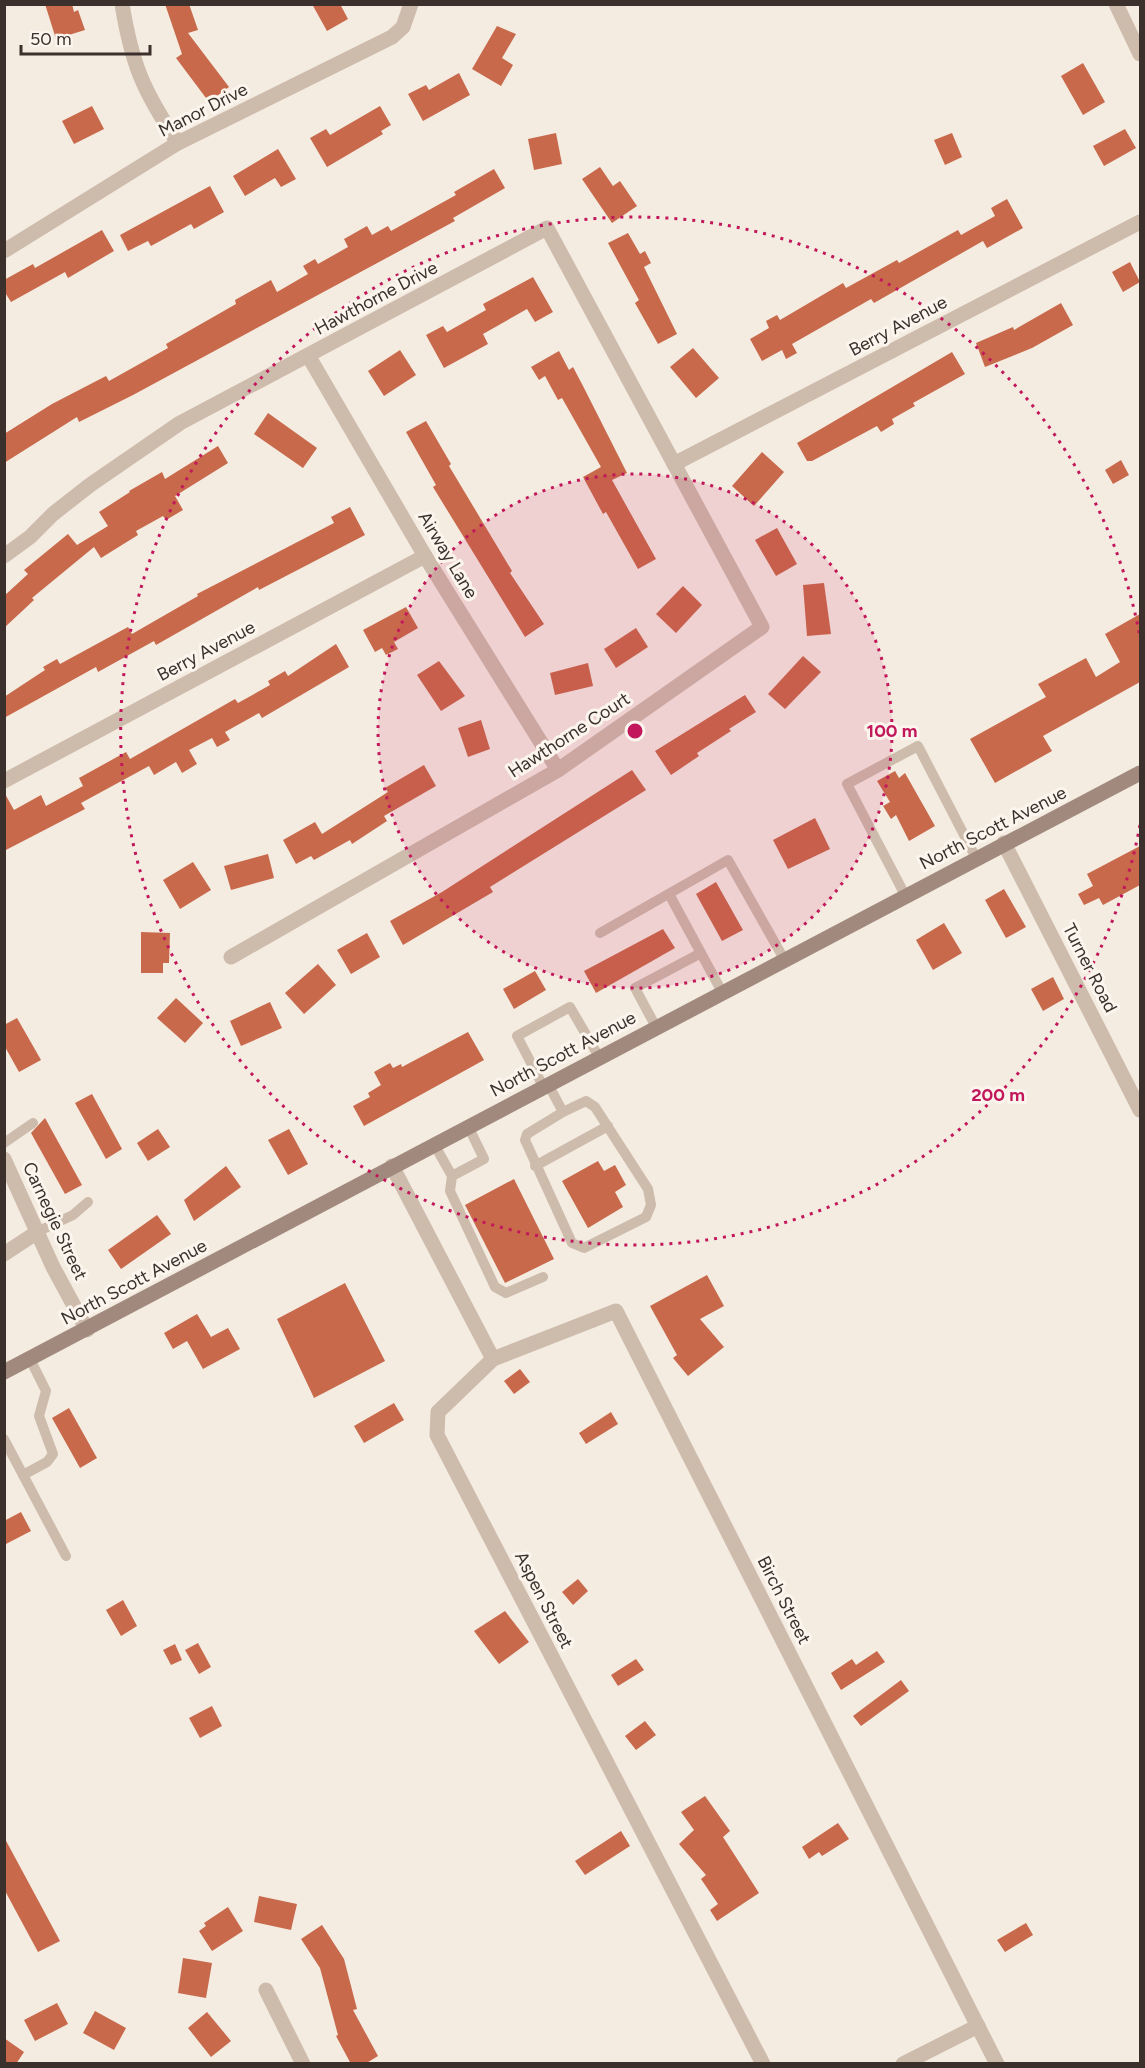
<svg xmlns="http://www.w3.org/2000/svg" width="1145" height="2068" font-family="Figtree,sans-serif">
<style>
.building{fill:#c8694b}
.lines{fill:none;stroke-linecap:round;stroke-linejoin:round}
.service{stroke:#cdbbac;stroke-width:10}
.minor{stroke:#cdbbac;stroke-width:15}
.secondary{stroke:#a18a7d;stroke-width:15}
.ring{fill:none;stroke:#c2185b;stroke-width:3;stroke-dasharray:3 6}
.labels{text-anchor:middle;stroke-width:6;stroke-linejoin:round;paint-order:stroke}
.street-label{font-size:18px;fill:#3b302b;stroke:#fbf5ee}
.centre{fill:#c2185b;stroke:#fbf5ee;stroke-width:3}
.ring-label{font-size:18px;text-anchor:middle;font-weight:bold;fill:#c2185b;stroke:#fbf5ee;stroke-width:6;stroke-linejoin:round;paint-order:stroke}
</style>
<rect width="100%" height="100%" fill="#f4ebe1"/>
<g class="building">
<polygon points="45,4 72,4 74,12 78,10 85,30 56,39"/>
<polygon points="165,4 189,4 198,30 188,33 229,87 209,102 176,58 182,54"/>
<polygon points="312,4 340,4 348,19 327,31"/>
<polygon points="497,26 516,34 502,58 513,65 501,86 472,69"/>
<polygon points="1083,63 1105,102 1083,115 1061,76"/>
<polygon points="459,73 470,95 423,121 408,94 426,85 429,90"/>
<polygon points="92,106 104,129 74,144 62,121"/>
<polygon points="380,106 391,125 381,131 383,134 327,167 310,138 326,129 330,135"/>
<polygon points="1125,129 1136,148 1104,166 1093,146"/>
<polygon points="556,133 562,164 534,170 528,139"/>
<polygon points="952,133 962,157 945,165 934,140"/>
<polygon points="278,149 296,179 281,187 275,178 245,196 233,176"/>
<polygon points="600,167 613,186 620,181 637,206 612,223 582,179"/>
<polygon points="494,169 505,188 453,218 455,221 133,395 79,422 77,417 4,463 4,434 52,404 106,376 109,381 168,348 166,344 236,304 235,300 271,280 277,292 308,274 303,266 315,259 318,264 348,247 344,239 367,226 372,235 388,226 391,231 456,195 454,192"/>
<polygon points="210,186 224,212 194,229 191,224 151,246 148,241 128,251 120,235"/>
<polygon points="1007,199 1023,228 987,248 983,241 874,303 871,299 792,344 797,353 786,359 782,350 762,361 750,339 769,328 766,321 777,315 780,320 843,283 846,288 897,260 899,263 958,230 961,235 995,216 991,208"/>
<polygon points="102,230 114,251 68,278 65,272 11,302 4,291 4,280 33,264 35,268"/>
<polygon points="628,233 640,254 645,251 651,263 644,267 677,334 658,344 635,303 639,300 608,243"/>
<polygon points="1130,262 1140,282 1123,292 1112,272"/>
<polygon points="533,277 553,312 535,322 527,309 483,334 488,344 444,368 426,335 443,326 447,332 486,310 483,304"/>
<polygon points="1061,303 1073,325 1032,348 985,367 976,343 1013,327 1014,330"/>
<polygon points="693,348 719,378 696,398 670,367"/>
<polygon points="400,350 416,375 384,396 368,371"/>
<polygon points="559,351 569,370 573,367 583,386 627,473 612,480 656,559 638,569 606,512 603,514 583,477 601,467 562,398 558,400 545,376 539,380 531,367"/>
<polygon points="952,352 965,374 913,403 915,406 892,419 894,424 881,432 877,426 812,461 807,461 797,443"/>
<polygon points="268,413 317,448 303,468 254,434"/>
<polygon points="426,421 451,464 449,466 512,571 510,573 544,624 525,637 433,487 436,485 406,432"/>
<polygon points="218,446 228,463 175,496 183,510 166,520 163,516 136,531 138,535 101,558 94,547 32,598 34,600 4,628 4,596 28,574 24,570 68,534 77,545 108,526 99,512 130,492 129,491 162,472 165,479"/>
<polygon points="762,452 784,472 754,506 732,486"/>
<polygon points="1121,460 1129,475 1113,484 1105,470"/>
<polygon points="350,507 365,535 259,590 258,587 156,645 154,641 98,672 96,667 4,718 4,697 45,670 43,667 57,659 60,664 128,627 132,634 198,596 197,594 334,523 331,517"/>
<polygon points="777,528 797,564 776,576 755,540"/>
<polygon points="824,583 831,634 807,636 803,585"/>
<polygon points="683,586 702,605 676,633 656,614"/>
<polygon points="406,607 418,628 394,642 398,649 386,655 382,648 375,652 363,630"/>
<polygon points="1140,614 1140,682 1043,736 1052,751 995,783 970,739 1046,697 1038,684 1086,658 1096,677 1120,662 1105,634"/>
<polygon points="636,628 648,647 616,668 604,649"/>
<polygon points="336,644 349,667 262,718 259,713 225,732 230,740 217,747 212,738 189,750 197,764 182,773 176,762 154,775 149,766 81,803 85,809 4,851 4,792 14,810 41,795 46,806 83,786 79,778 126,752 130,759 235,699 238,703 270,685 268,681 285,671 288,676"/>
<polygon points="803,656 821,672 785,709 768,694"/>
<polygon points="439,661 465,696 441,711 417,675"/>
<polygon points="588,663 593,686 555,695 550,673"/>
<polygon points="745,695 756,712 729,729 731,731 697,753 699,756 671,775 655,751"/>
<polygon points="481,720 490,749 468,757 458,728"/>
<polygon points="424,765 436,786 384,816 387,821 352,844 350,840 314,860 311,856 296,864 283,840 315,822 322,834 388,792 385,788"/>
<polygon points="632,770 646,790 490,887 493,892 403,945 390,921 442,892"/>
<polygon points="895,771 899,778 905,773 935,826 909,841 896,815 891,819 883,806 890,802 877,781"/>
<polygon points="815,818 830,849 788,869 773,840"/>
<polygon points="1140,846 1140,885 1103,905 1099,898 1084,905 1078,894 1093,886 1087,874"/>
<polygon points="268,854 274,878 231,890 224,866"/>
<polygon points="193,862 211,890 180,909 163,880"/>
<polygon points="716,882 743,930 722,941 696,894"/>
<polygon points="1004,889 1026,927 1006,938 985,900"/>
<polygon points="944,923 962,953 933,970 916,940"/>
<polygon points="663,929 675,948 596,993 584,971"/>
<polygon points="141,932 170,933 169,963 163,963 163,973 141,973"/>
<polygon points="367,933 380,957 351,974 337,950"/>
<polygon points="318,964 336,985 304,1014 285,993"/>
<polygon points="535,971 546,990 514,1009 503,989"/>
<polygon points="1053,977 1064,999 1043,1011 1031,989"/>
<polygon points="176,998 203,1023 185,1043 157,1018"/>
<polygon points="270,1002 282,1028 241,1046 230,1021"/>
<polygon points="17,1018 41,1060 19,1072 4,1045 4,1025"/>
<polygon points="468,1032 484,1060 364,1126 353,1106 370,1097 368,1093 381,1085 374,1072 390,1063 393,1068 401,1064 402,1067"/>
<polygon points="92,1094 122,1149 106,1159 75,1103"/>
<polygon points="45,1118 82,1185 65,1194 31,1133"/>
<polygon points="158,1129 170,1147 148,1161 137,1143"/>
<polygon points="289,1129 308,1164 288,1175 268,1140"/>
<polygon points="598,1161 604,1171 615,1165 626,1185 615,1192 623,1207 588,1228 562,1181"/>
<polygon points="226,1166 241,1187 194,1221 184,1200"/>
<polygon points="514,1179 554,1259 505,1283 465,1205"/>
<polygon points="157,1215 171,1234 121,1269 108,1250"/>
<polygon points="707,1275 724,1306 700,1319 724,1347 688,1376 673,1358 677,1355 650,1306"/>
<polygon points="345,1283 385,1361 314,1398 277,1319"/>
<polygon points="197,1314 211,1337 228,1328 240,1349 203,1369 187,1341 173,1349 164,1333"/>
<polygon points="520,1369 530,1382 514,1394 504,1381"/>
<polygon points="394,1403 404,1420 364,1443 354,1426"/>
<polygon points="69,1408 97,1458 80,1468 52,1418"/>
<polygon points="611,1412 618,1424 586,1444 579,1433"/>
<polygon points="21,1512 31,1531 4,1545 4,1521"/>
<polygon points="578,1579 588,1591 573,1605 562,1592"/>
<polygon points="123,1600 137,1626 121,1636 106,1610"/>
<polygon points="505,1611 529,1642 499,1664 474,1631"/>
<polygon points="198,1643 211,1667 199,1674 185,1650"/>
<polygon points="175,1644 182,1660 171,1665 163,1650"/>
<polygon points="877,1651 885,1662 841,1690 831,1673 852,1659 856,1665"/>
<polygon points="636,1659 644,1670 618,1686 611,1675"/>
<polygon points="901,1680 909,1691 861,1726 853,1716"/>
<polygon points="212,1706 222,1726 200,1738 189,1718"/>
<polygon points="645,1721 656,1735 636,1750 625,1736"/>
<polygon points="705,1796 730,1831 723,1837 759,1893 717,1921 710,1910 718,1904 701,1879 706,1875 679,1844 694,1830 681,1812"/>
<polygon points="838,1823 849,1839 822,1856 819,1852 809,1859 802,1847"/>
<polygon points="621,1831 630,1846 585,1875 575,1861"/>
<polygon points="4,1837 60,1941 38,1952 4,1889"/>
<polygon points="259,1896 297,1904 291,1930 254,1922"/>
<polygon points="228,1907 243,1931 212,1951 199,1931 206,1926 204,1923"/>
<polygon points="1026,1923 1033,1935 1005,1952 997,1940"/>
<polygon points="322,1925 344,1959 357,2009 353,2010 378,2056 365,2064 351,2064 336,2036 338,2035 320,1968 301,1939"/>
<polygon points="183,1958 212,1963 206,1998 178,1993"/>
<polygon points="57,2003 68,2024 35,2041 24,2020"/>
<polygon points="95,2011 126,2028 114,2050 83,2033"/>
<polygon points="207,2012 231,2041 211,2057 188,2028"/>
<polygon points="4,2038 24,2052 16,2064 4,2064"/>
</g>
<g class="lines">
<g class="service">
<polyline points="669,894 722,992"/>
<polyline points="905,895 847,784 918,746 976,858"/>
<polyline points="600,933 728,860 784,959"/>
<polyline points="656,1027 635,988 701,953"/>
<polyline points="548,1084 563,1112 527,1134 525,1140 572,1243 584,1248 646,1217 651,1205 648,1189 595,1107 586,1101 563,1112"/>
<polyline points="543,1086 517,1036 570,1007 599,1057"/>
<polyline points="4,1143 33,1123"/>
<polyline points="434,1144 452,1176 450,1191 495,1287 506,1293 543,1277"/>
<polyline points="535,1166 608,1126"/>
<polyline points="452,1176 484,1159 468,1126"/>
<polyline points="39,1231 73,1215 88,1202"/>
<polyline points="4,1439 66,1556"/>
<polyline points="23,1475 47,1462 53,1454 39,1416 46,1391 30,1359"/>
</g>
<g class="minor">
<path d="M 122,4 C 132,66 144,92 178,143"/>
<polyline points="1116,4 1140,54"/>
<polyline points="4,251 178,143 392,37 403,27 411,4"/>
<polyline points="309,357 425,556 558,770"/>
<polyline points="674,464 1140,222"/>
<polyline points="4,556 30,537 53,514 90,485 180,423 547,228 762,627 558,770 231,957"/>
<polyline points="4,781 425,556"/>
<polyline points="1004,843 1140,1110"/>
<polyline points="4,1159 53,1267 87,1330"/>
<polyline points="392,1166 493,1359 438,1412 437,1435 763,2064"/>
<polyline points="4,1254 39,1231"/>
<polyline points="493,1359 616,1311 997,2064"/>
<polyline points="266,1990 303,2064"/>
<polyline points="903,2064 978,2026"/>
</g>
<polyline class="secondary" points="4,1372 1140,773"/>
</g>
<circle cx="635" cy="731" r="257" fill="#c2185b" fill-opacity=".12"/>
<g class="ring">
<circle cx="635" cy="731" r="257"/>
<path d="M1140 825A514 514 0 1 1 1140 637"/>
</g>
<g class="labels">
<g class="street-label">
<text transform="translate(203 110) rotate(-27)" y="6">Manor Drive</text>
<text transform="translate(376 298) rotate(-28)" y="6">Hawthorne Drive</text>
<text transform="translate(898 326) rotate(-28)" y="6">Berry Avenue</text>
<text transform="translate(448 555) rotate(59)" y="6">Airway Lane</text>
<text transform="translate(206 651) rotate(-28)" y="6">Berry Avenue</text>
<text transform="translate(569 735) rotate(-33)" y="6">Hawthorne Court</text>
<text transform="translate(993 828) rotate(-27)" y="6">North Scott Avenue</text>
<text transform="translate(1090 968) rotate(63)" y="6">Turner Road</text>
<text transform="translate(563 1054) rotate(-28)" y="6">North Scott Avenue</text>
<text transform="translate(55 1221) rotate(65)" y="6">Carnegie Street</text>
<text transform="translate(134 1282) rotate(-28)" y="6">North Scott Avenue</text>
<text transform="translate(544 1600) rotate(63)" y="6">Aspen Street</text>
<text transform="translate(784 1600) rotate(63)" y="6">Birch Street</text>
</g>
</g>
<circle cx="635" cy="731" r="9" class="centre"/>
<g class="ring-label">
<text x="892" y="737">100 m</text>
<text x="998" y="1101">200 m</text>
</g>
<rect width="1145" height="2068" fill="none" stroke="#3b302b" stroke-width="12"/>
<path d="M21 45v9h129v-9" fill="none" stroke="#3b302b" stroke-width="3"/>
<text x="30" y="45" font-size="18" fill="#3b302b" stroke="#fbf5ee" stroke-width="4.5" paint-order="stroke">50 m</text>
</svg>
